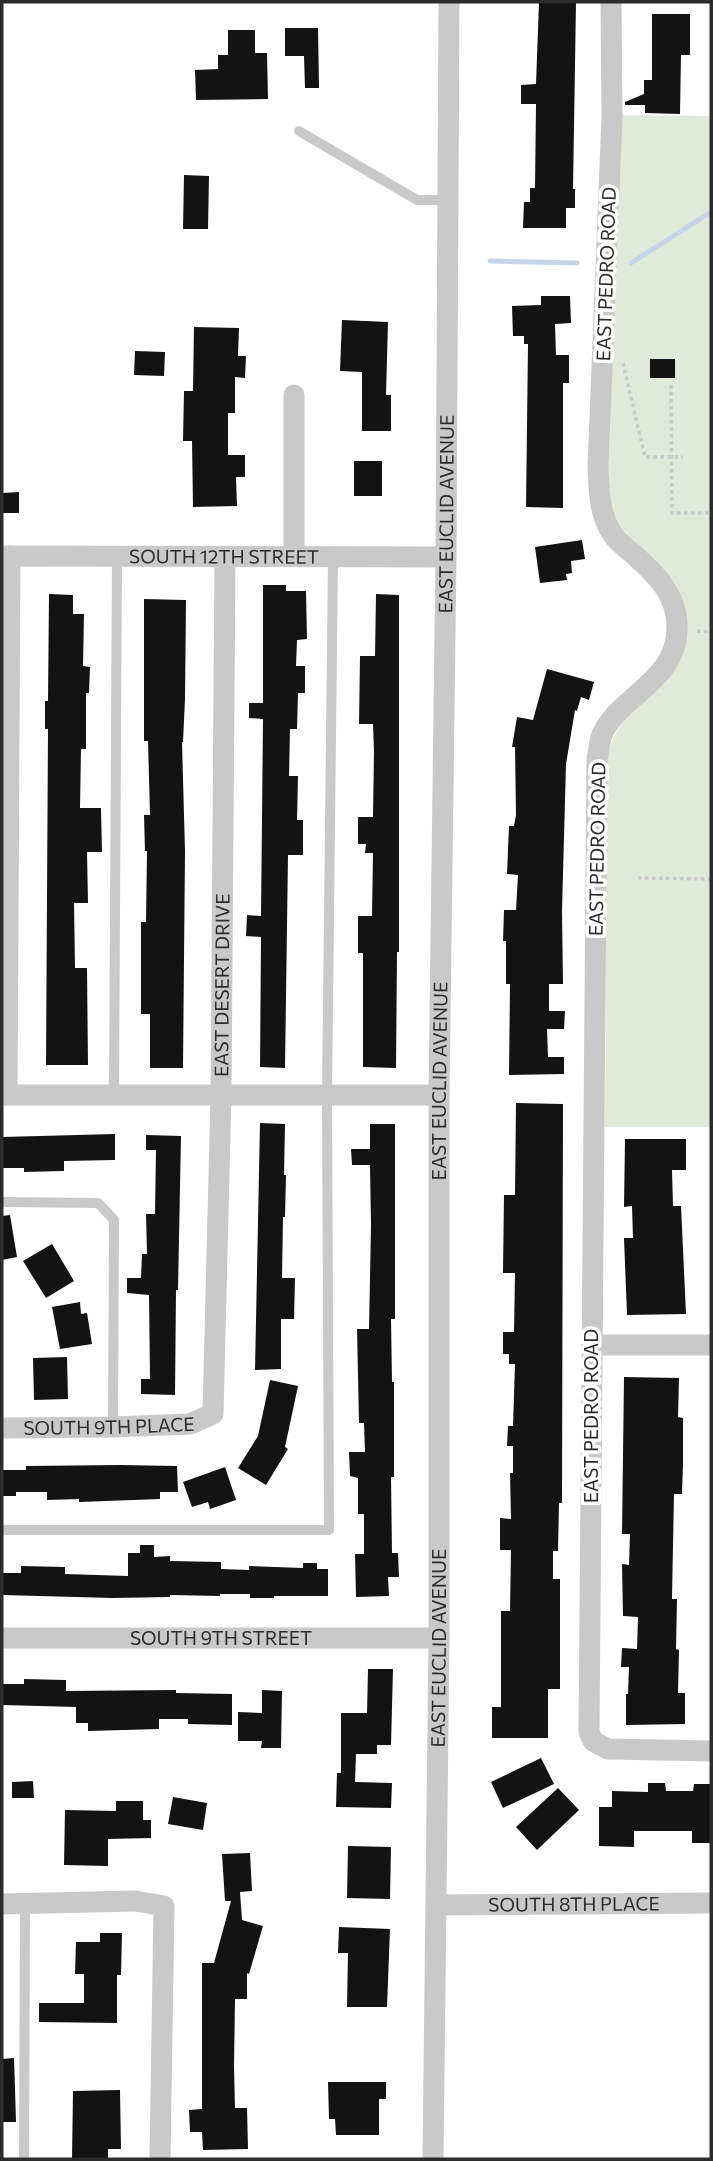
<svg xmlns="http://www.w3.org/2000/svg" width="713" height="2161" font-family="Commissioner,sans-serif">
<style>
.green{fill:#dfead9}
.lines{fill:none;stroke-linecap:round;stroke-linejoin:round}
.stream{stroke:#c4d5ea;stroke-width:5}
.building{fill:#131313}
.path{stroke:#c9c9c9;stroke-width:3.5;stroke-dasharray:3.5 3.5;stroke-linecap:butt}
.service{stroke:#c9c9c9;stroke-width:10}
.minor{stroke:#c9c9c9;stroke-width:21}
.labels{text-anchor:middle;stroke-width:7;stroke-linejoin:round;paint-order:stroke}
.street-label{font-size:19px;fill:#2c2c2c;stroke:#fff}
</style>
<rect width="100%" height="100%" fill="#fff"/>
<path class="green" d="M 621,115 L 711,116 L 711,1127 L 605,1127 L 607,760 C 615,718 637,710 665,682 C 667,667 680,601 677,592 C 665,558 626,547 614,518 C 611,509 610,496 608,486 Z"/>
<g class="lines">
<g class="stream">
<polyline points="490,261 577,263"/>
<polyline points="631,263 711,212"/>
</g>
</g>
<g class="building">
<polygon points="539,2 576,2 573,189 575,189 575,208 566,208 566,228 523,228 524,202 530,202 530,188 535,188 536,104 521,104 521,85 536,84"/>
<polygon points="652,14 690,14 690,55 681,55 680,114 645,113 645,105 625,105 625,102 644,94 644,80 652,80"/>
<polygon points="285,28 318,28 319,88 305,88 304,56 285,56"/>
<polygon points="228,30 255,30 255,53 267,53 268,99 196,100 195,70 218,69 218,55 228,55"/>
<polygon points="184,175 209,176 208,229 183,229"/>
<polygon points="541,296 570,296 571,323 555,324 556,355 569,355 569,383 563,383 563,508 526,507 528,344 524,344 524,336 513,336 512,306 541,305"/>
<polygon points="342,320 388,322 386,395 391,395 391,431 362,431 362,372 340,371"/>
<polygon points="194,327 239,328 238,356 246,356 245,378 235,377 235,413 228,413 228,455 245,455 245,477 236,477 237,506 193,507 192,441 183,441 184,391 193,391"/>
<polygon points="135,351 165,352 164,376 134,375"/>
<rect x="650" y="359" width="25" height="19"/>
<rect x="354" y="461" width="28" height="35"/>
<polygon points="19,492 19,513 2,513 2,493"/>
<polygon points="582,540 585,559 571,561 572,573 566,574 567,580 540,583 535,547"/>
<polygon points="263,585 286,585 286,591 306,591 307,639 297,640 296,666 305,666 305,693 298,693 297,729 290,729 289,776 298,776 297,820 303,820 303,855 288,855 285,1068 260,1067 261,937 246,936 247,915 261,916 263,719 249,718 249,703 263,703"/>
<polygon points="49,594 73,595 73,614 84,614 83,666 90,667 89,693 86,693 86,749 81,749 80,808 101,808 102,852 87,852 88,903 74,903 75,968 87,968 88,1065 46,1065 48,729 45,729 45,701 48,701"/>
<polygon points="376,594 399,595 399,952 397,952 396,1068 363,1067 363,953 358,953 358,916 372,916 373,853 365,853 366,844 358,844 358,817 373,817 374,751 373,724 359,724 360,656 375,656"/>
<polygon points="144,599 186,600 185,699 183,742 182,742 185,851 183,1068 150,1068 150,1014 141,1014 141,922 146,922 147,851 145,851 144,815 150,815 148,741 144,741"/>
<polygon points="547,669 594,682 589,700 581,697 577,711 575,710 566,764 562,911 563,984 549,984 549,1011 565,1011 564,1029 547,1029 548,1057 564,1057 564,1074 509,1075 510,984 506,984 506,941 503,941 504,910 516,910 518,875 507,874 509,826 514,826 516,815 515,747 512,747 517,717 533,720"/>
<polygon points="516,1103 563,1104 562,1503 559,1503 558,1551 553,1551 553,1579 560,1579 560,1689 548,1689 548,1738 492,1738 492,1707 501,1707 501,1611 510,1611 511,1550 500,1550 500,1518 511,1519 510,1473 513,1473 513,1446 507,1446 508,1426 513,1426 515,1364 509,1364 509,1354 503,1354 503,1332 514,1332 515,1273 503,1273 504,1195 515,1195"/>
<polygon points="260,1123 285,1124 284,1175 286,1175 285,1217 283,1217 282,1278 295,1278 294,1319 281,1319 281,1369 255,1370"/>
<polygon points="370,1124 395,1124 395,1319 391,1319 392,1382 394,1382 394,1477 391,1477 392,1553 398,1553 399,1577 388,1577 389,1596 356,1597 355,1554 364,1554 364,1514 358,1514 358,1478 350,1476 349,1452 365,1452 364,1423 359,1423 357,1329 369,1329 371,1226 370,1165 352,1165 351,1149 370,1149"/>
<polygon points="115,1134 115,1160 64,1161 64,1171 24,1172 24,1168 2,1168 2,1137"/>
<polygon points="146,1135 181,1136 178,1290 176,1290 175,1395 141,1394 141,1379 150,1379 149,1295 127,1293 127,1278 141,1278 142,1254 147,1254 146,1214 155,1214 156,1150 146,1150"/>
<polygon points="625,1139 686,1139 686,1170 672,1170 673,1206 681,1206 686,1314 627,1315 624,1238 633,1238 632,1206 624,1207"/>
<polygon points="10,1215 17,1257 2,1260 2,1216"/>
<polygon points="52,1244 74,1281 46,1298 23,1261"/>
<polygon points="80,1302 81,1314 87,1313 92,1344 60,1349 52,1307"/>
<polygon points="67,1357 68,1399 34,1400 33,1358"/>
<polygon points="624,1377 679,1378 678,1417 683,1418 683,1464 682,1494 674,1494 672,1599 677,1599 676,1649 679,1650 678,1693 685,1693 685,1724 626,1725 626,1694 628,1694 629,1667 621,1667 622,1648 637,1649 638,1617 623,1616 622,1564 629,1565 630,1534 622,1534"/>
<polygon points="270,1380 298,1386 285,1447 288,1449 266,1485 238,1468 258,1436"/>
<polygon points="120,1465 177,1466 178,1492 160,1492 160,1499 79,1502 79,1499 47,1500 47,1492 16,1492 16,1496 2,1496 2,1470 26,1470 26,1466"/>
<polygon points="225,1467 236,1500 210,1509 208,1502 192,1507 183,1482"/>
<polygon points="140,1545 154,1545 154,1557 170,1556 170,1561 221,1562 221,1569 249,1570 249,1566 303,1568 303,1563 317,1563 317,1569 328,1569 328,1596 274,1596 274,1598 250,1598 250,1594 220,1594 220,1596 170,1595 170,1597 112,1598 2,1595 2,1573 21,1573 21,1566 65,1567 65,1574 128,1576 128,1553 140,1553"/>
<polygon points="368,1669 393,1669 391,1745 377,1745 377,1754 356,1754 355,1782 392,1783 391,1808 336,1807 337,1773 341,1773 341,1713 367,1713"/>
<polygon points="24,1679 66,1680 66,1691 176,1690 176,1693 232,1694 232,1725 188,1724 188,1719 159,1719 159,1729 88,1731 88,1723 76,1723 76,1707 2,1705 2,1684 24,1684"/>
<polygon points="262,1690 282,1691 281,1748 261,1748 262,1741 238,1741 238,1712 262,1713"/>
<polygon points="541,1758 554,1784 503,1808 491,1782"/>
<polygon points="33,1781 34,1798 12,1798 12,1782"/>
<polygon points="648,1783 665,1783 666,1791 693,1791 694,1784 711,1784 711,1843 692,1843 692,1831 634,1831 634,1847 599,1846 599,1807 612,1807 612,1791 648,1792"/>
<polygon points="558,1788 579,1810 537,1850 516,1827"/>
<polygon points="173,1797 207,1803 203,1830 168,1824"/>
<polygon points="116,1801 143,1801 143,1820 151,1820 151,1838 108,1839 108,1866 64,1865 65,1810 116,1811"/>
<polygon points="348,1846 391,1847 390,1899 347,1898"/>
<polygon points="250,1853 252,1891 240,1892 242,1920 263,1926 249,1974 247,1973 247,1999 235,1999 234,2067 235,2108 247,2108 248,2149 203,2150 202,2132 190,2132 189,2110 202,2109 202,1963 214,1963 231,1901 225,1901 222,1854"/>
<polygon points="339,1927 390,1929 387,2007 347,2007 348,1953 338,1953"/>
<polygon points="100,1933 122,1933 121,1975 117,1975 117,2023 39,2022 39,2003 84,2003 84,1974 75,1974 76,1942 100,1942"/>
<polygon points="14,2058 16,2122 2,2122 2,2059"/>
<polygon points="328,2082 386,2082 386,2099 379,2099 379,2135 336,2135 335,2119 329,2119"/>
<polygon points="120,2090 121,2149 108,2149 108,2159 72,2159 73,2091"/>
</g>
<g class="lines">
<g class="path">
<polyline points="623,363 645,457 683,457"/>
<polyline points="671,385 672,513 711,513"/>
<polyline points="697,631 711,632"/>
<polyline points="638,878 711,879"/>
</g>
<g class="service">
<polyline points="299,131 417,200 448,200"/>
<polyline points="114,1095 117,556"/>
<polyline points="2,1202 98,1203 114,1220 113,1427"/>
<polyline points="2,1530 329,1530 327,1095 333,557"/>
<polyline points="24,2159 25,1903"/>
</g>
<g class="minor">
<path d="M 611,2 L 612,116 L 598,467 C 599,490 599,515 613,535 C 618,542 626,548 632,553 C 656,574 678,595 677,629 C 676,683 618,695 601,737 C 599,744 599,752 597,758 L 589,1732 L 593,1741 L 608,1749 L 711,1751"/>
<path id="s1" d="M 2,556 L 446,557"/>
<polyline points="294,556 294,395"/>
<polyline points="2,1095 439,1095"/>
<polyline points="7,1095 10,556"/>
<polyline points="592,1345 711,1345"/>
<path id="s2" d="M 2,1428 L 113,1427 L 190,1424 L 213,1414 L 221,1095 L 225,557"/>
<path id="s3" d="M 2,1638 L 439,1638"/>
<polyline points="2,1904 135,1901 164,1906 160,2159"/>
<path id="s4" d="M 436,1905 L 711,1903"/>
<path id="s5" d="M 433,2159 L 439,1638 L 439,1095 L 446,557 L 449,2"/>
</g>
</g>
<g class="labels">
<g class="street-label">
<text transform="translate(606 274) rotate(-88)" y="7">EAST PEDRO ROAD</text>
<text dy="7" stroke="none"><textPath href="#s5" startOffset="1645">EAST EUCLID AVENUE</textPath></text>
<text dy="7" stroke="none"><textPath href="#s1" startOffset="222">SOUTH 12TH STREET</textPath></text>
<text transform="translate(597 849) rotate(-89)" y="7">EAST PEDRO ROAD</text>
<text dy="7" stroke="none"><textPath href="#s2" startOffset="642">EAST DESERT DRIVE</textPath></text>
<text dy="7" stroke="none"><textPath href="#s5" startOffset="1078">EAST EUCLID AVENUE</textPath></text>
<text transform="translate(591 1416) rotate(-90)" y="7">EAST PEDRO ROAD</text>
<text dy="7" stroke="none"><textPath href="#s2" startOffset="107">SOUTH 9TH PLACE</textPath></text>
<text dy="7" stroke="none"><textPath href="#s3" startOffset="219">SOUTH 9TH STREET</textPath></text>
<text dy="7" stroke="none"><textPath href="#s5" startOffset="511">EAST EUCLID AVENUE</textPath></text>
<text dy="7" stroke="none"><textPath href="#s4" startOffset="138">SOUTH 8TH PLACE</textPath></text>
</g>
</g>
<rect width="713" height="2161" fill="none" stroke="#2c2c2c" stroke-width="7"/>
</svg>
